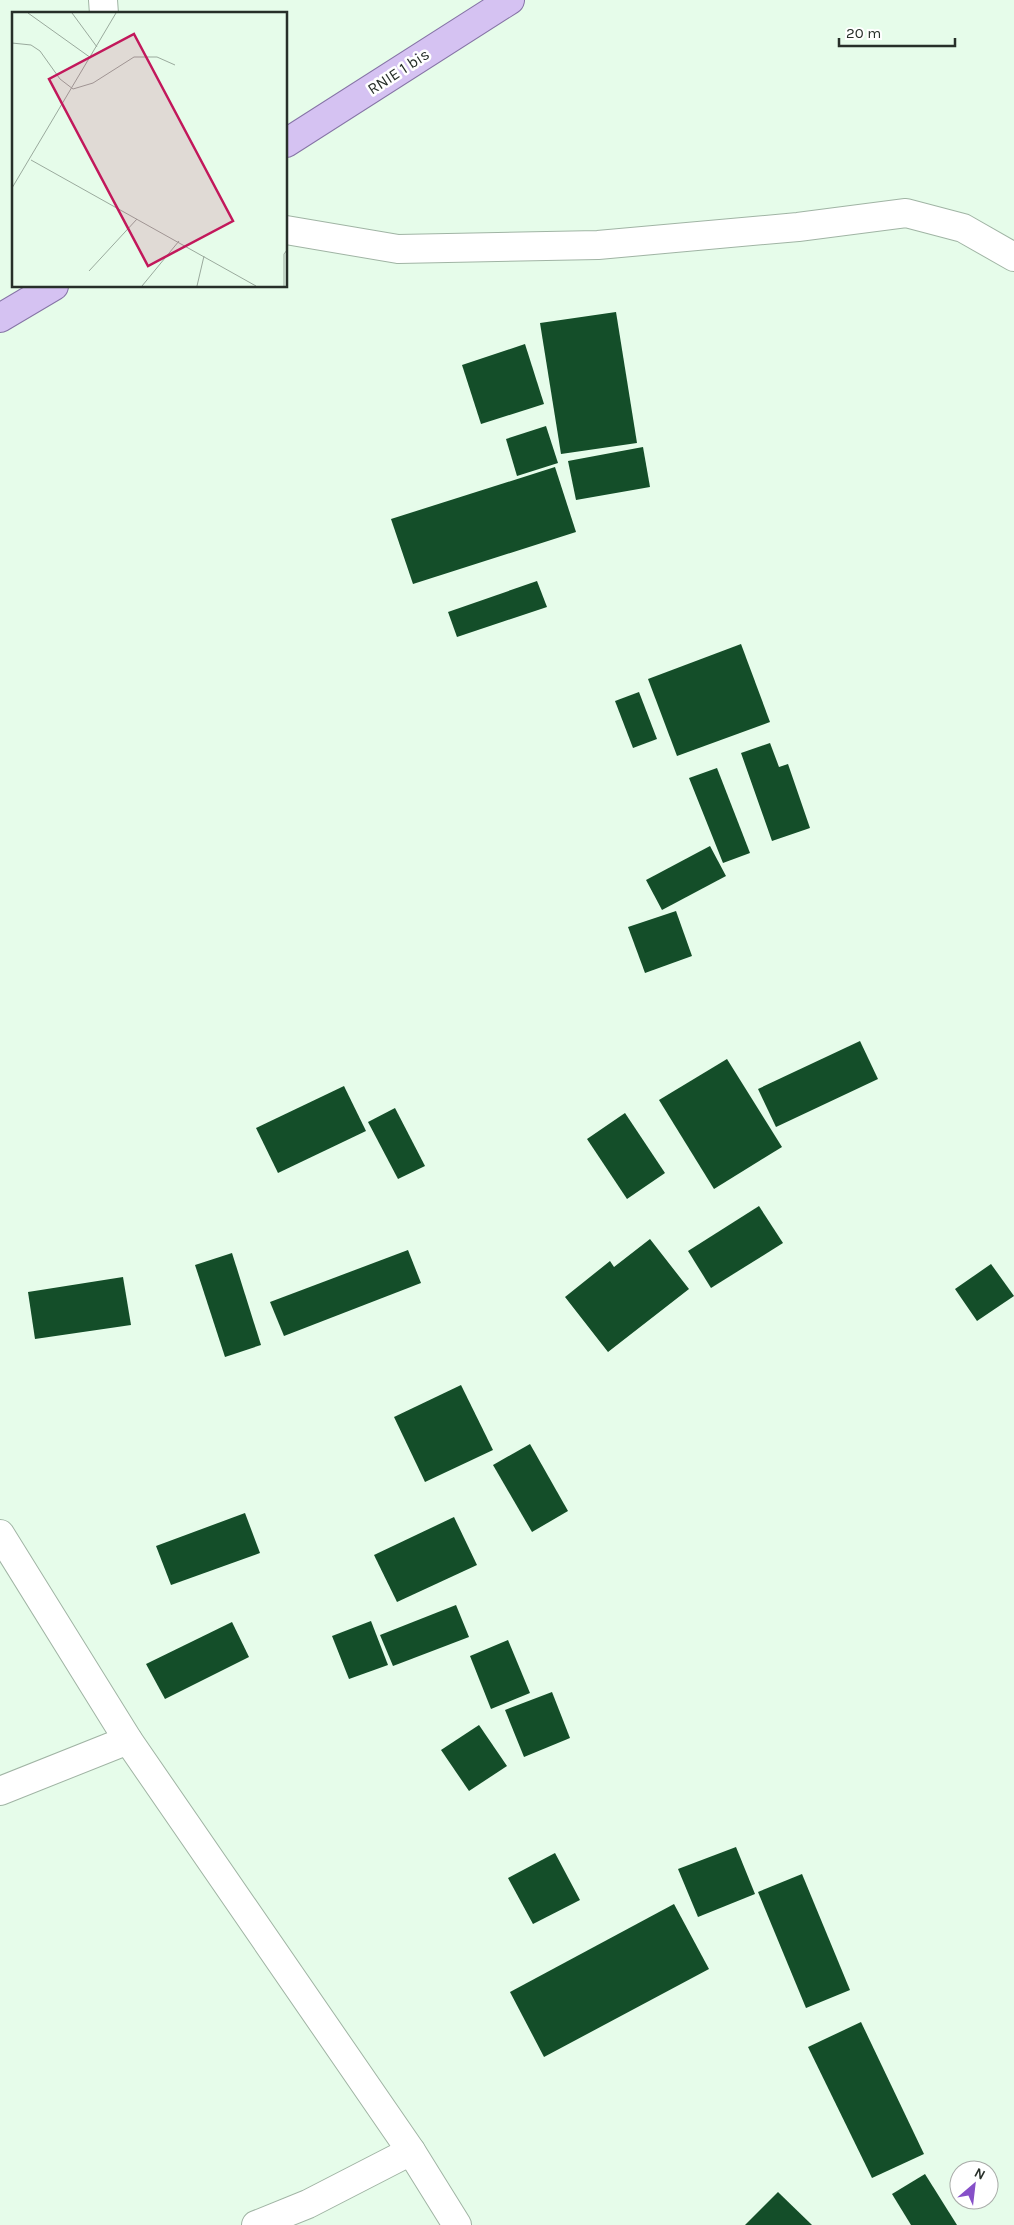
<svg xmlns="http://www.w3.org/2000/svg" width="1014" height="2225" font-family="Karla,sans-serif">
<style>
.building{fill:#144e29}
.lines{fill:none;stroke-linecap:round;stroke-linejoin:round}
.street-casing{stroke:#a0b4a4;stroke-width:30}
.primary-casing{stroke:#8674a6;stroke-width:30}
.street{stroke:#fff;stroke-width:28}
.primary{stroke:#d5c2f2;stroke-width:28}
.labels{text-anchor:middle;stroke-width:5;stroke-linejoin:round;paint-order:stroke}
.street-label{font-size:16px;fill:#272f29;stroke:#fff}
.inset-road{fill:none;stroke:#9aaa9d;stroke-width:1}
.view{fill:#c2185b;fill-opacity:0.15;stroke:#c2185b;stroke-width:2.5}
.inset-edge{fill:none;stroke:#272f29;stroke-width:2.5}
</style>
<rect width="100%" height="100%" fill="#e6fcea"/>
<g class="building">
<polygon points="616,312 637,443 561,454 540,323"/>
<polygon points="525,344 544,404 481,424 462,365"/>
<polygon points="546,426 558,463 517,476 506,439"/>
<polygon points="643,447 650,487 576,500 568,461"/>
<polygon points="555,467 576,532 413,584 391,519"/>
<polygon points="537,581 547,607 457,637 448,612"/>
<polygon points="741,644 770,722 677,756 648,679"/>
<polygon points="639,692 657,739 633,748 615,701"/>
<polygon points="770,743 779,767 788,764 810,828 772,841 741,753"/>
<polygon points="717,768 750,853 723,863 689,778"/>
<polygon points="710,846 726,876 662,910 646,880"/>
<polygon points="676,911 692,956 645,973 628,927"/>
<polygon points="860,1041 878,1079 776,1127 758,1089"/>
<polygon points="727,1059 782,1147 714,1189 659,1100"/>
<polygon points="344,1086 366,1131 278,1173 256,1128"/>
<polygon points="395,1108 425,1166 398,1179 368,1122"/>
<polygon points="625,1113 665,1173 627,1199 587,1139"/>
<polygon points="759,1206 783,1243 711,1288 688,1251"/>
<polygon points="650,1239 689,1289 608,1352 565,1297 610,1261 614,1267"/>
<polygon points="408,1250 421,1283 284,1336 270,1302"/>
<polygon points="232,1253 261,1345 225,1357 195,1265"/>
<polygon points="991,1264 1014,1296 977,1321 955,1289"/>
<polygon points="123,1277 131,1325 35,1339 28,1292"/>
<polygon points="461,1385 493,1450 425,1482 394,1417"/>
<polygon points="530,1444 568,1511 532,1532 493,1465"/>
<polygon points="245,1513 260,1553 171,1585 156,1546"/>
<polygon points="454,1517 477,1565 397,1602 374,1555"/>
<polygon points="456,1605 469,1637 393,1666 380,1635"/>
<polygon points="371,1621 388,1665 349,1679 332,1636"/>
<polygon points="232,1622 249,1657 165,1699 146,1664"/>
<polygon points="508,1640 530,1693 491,1709 470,1656"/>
<polygon points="552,1692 570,1738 524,1757 505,1710"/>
<polygon points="479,1725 507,1766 469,1791 441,1750"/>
<polygon points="736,1847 755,1894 698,1917 678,1869"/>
<polygon points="555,1853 580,1900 533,1924 508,1878"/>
<polygon points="802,1874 850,1990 806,2008 758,1892"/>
<polygon points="674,1904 709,1969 544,2057 510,1992"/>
<polygon points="861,2022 924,2154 872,2178 808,2047"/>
<polygon points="925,2174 957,2225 911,2225 892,2194"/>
<polygon points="778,2192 812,2225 745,2225"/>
</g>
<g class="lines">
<g class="street-casing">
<g id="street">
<polyline points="103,0 104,14"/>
<polyline points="286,230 398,249 598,245 798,227 906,213 963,228 1014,257"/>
<polyline points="0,1534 128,1740 411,2151 457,2225"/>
<polyline points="0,1791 128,1740"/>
<polyline points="256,2225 308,2204 411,2151"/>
</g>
</g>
<g class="primary-casing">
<g id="primary">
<polyline points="286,143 510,0"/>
<polyline points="0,318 54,286"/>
</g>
</g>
<use href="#street" class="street"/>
<use href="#primary" class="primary"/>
</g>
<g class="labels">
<g class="street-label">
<text transform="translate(398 71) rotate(-33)" y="6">RNIE 1 bis</text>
</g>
</g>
<g transform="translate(12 12)">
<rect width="275" height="275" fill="#e6fcea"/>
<path class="inset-road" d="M 16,1 L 79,46M 60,1 L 85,35M 0,31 L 19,33 L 28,39 L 48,67 L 61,77 L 81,71 L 122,45 L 145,45 L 163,53M 19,148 L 244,274M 0,176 L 104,1M 77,259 L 125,207M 130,274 L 167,229M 185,274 L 192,244M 272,274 L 272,242 L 275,238"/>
<path class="view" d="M 122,22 L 221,209 L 136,254 L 37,67 Z"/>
<rect width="275" height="275" class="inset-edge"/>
</g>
<g transform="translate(974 2185) rotate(28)"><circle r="24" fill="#ffffff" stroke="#a9aca9"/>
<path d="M0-4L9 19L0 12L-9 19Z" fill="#8650c8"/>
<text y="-8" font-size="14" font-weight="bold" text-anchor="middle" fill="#272f29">N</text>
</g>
<path d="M839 38v8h116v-8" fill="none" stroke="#272f29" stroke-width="2.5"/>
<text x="846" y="38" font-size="15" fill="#272f29" stroke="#ffffff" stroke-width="4" paint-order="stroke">20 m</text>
</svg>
